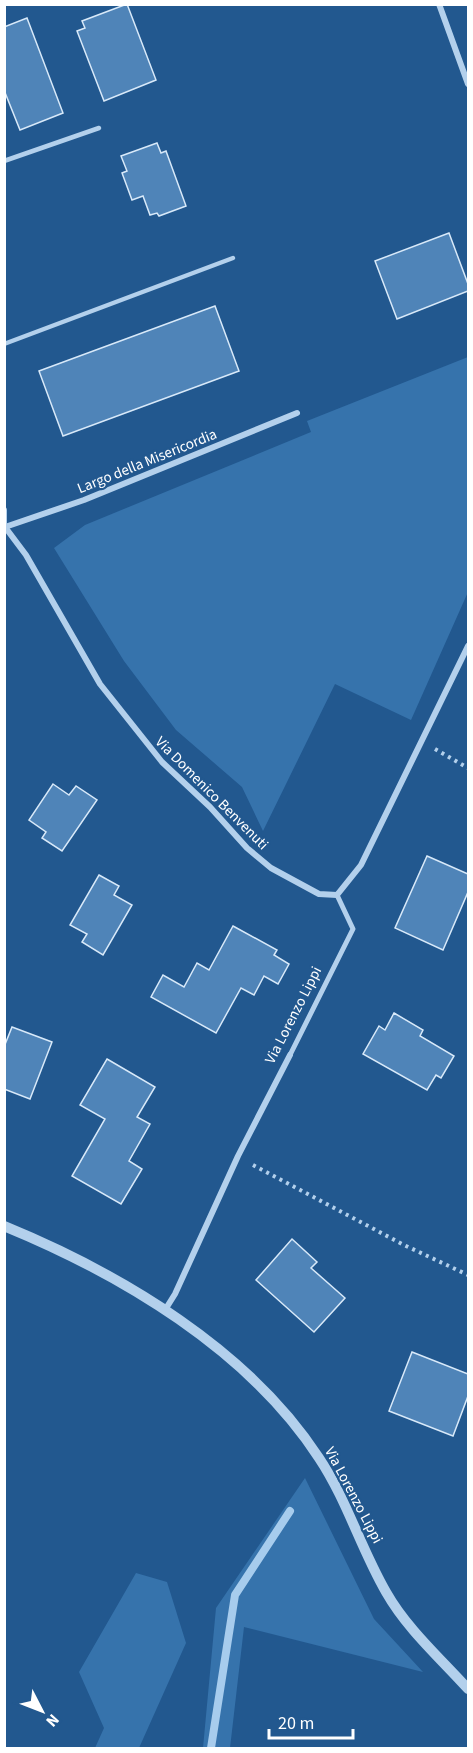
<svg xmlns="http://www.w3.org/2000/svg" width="473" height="1753" font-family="'Source Sans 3',sans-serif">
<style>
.green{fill:#3673ac}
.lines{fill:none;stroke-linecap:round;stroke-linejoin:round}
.stream{stroke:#a7cced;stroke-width:8}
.building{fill:#4f84b8;stroke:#d8e9f9;stroke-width:1.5}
.path{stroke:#b3d0ec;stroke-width:4;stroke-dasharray:3 4.5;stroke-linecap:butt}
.service{stroke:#b3d0ec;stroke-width:4.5}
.pedestrian{stroke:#b3d0ec;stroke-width:5}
.minor{stroke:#b3d0ec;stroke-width:6}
.tertiary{stroke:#b3d0ec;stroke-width:10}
.labels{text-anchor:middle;stroke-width:4.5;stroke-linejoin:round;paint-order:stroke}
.street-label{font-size:15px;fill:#fff;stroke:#22588f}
</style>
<rect width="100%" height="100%" fill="#22588f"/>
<g class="green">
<polygon points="468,357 468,592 411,720 335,684 263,831 242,787 176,730 124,661 54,548 85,525 311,432 307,421"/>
<polygon points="305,1478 374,1619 423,1672 244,1627 230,1748 203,1748 216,1608"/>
<polygon points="136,1573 167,1582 186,1643 139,1748 95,1748 104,1728 79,1672"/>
</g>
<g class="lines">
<polyline class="stream" points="211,1748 235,1595 290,1511"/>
</g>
<g class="building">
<polygon points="127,4 156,80 104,101 77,31 85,28 82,21"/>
<polygon points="27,18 63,113 20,130 4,90 4,27"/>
<polygon points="157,143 161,153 166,151 186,206 159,216 157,213 150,215 143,196 132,200 122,173 127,171 121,156"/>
<polygon points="449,233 468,284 468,291 397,319 375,261"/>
<polygon points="215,306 239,371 63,436 39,371"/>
<polygon points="53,784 69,795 76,786 97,800 62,851 42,838 46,832 29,820"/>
<polygon points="427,856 468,874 468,892 443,950 395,928"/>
<polygon points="99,875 119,886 114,895 132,905 103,955 82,942 87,934 70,925"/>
<polygon points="233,926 277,950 274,955 289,964 278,984 264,976 254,995 241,988 216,1033 151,997 163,975 184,987 197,963 209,970"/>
<polygon points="394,1013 423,1030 420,1036 454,1056 441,1078 436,1075 427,1090 363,1054 379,1026 385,1030"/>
<polygon points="12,1027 52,1042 30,1099 4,1089 4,1047"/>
<polygon points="107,1059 155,1087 137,1117 150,1124 129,1161 142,1169 121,1204 72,1176 105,1119 80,1105"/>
<polygon points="292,1239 317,1262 311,1268 345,1298 314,1332 256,1280"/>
<polygon points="412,1352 468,1374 468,1396 453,1436 389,1411"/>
</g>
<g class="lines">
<g class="path">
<polyline points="435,749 468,768"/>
<polyline points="253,1165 404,1245 468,1275"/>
</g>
<g class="service">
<polyline points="4,161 99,128"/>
<polyline points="4,344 233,258"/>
</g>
<polyline class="pedestrian" points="290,1055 353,929 337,895"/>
<g class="minor">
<polyline points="439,4 468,84"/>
<polyline points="4,510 4,527"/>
<polyline points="5,527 26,555 100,684 162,762 210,807 247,848 271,868 319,894 337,895 361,865 468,646"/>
<polyline points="5,527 84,500 297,413"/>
<polyline points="165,1310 175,1294 238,1156 290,1055"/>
</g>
<path class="tertiary" d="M 4,1226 C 121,1274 249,1350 319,1458 C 347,1500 361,1549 386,1592 C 407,1629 440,1658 468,1689"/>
</g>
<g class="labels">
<g class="street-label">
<text transform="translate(147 461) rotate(-22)" y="5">Largo della Misericordia</text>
<text transform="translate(212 793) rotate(45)" y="5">Via Domenico Benvenuti</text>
<text transform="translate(293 1015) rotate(-63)" y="5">Via Lorenzo Lippi</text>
<text transform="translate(354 1495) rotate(62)" y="5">Via Lorenzo Lippi</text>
</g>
</g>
<rect width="473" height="1753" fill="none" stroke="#ffffff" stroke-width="12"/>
<g transform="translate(42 1711) rotate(132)" stroke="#22588f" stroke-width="4.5" paint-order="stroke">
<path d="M0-4.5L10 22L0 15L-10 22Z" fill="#ffffff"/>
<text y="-9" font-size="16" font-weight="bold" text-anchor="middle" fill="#ffffff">N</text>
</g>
<path d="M269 1729v9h84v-9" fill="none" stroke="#ffffff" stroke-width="3"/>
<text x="278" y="1729" font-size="18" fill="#ffffff" stroke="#22588f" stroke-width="4.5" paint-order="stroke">20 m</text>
</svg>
